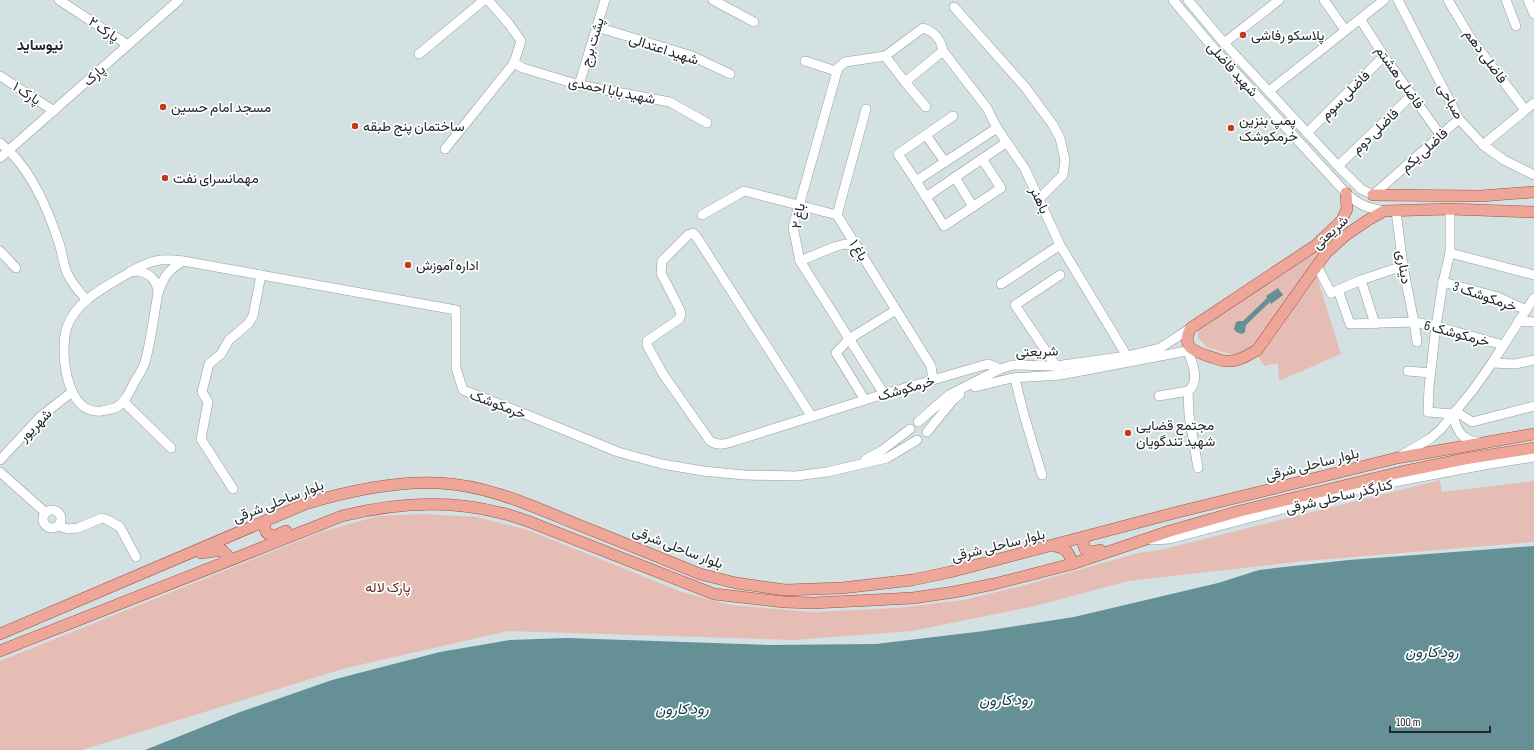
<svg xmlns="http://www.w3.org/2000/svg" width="1534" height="750" font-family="'Sofia Sans Condensed',Vazirmatn,sans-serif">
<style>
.green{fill:#e5bdb5}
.water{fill:#649096}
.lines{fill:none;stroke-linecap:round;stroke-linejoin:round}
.minor-casing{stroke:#919e9f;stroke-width:10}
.major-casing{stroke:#9f5344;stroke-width:12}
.minor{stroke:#fff;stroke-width:9}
.major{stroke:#eea698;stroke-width:11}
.poi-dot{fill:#c3381e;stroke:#fff;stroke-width:1.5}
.labels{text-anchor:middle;stroke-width:3.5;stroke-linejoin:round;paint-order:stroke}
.street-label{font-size:14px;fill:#222727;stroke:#fff}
.poi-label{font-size:14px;fill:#222727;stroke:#fff;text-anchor:start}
.park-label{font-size:14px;fill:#612c22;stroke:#fff}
.neighbourhood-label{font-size:15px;font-weight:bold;fill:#222727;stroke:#fff}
.water-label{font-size:15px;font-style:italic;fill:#144044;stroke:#fff}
</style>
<rect width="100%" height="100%" fill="#d3e1e3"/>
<g class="green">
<polygon points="1318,248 1323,252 1256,347 1241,356 1222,352 1207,347 1198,338 1198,331"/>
<polygon points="1317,277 1341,354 1279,381 1278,363 1264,366 1257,354 1264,348"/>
<polygon points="1440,480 1442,492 1534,481 1534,542 1305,561 1128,581 1035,606 912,631 794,640 508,631 346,668 82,750 0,750 0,661 321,532 378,516 424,514 477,517 528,530 682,592 730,605 813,612 897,608 964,600 1029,584 1138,553 1160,550"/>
</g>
<g class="water">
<polygon points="1278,288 1283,295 1271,304 1270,302 1246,325 1245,332 1242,334 1236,332 1234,329 1236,322 1239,321 1243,321 1267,298 1266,296"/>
<polygon points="1534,546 1534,750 145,750 240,712 332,680 440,652 510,640 567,638 772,645 876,644 984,631 1074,617 1218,583 1259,570 1275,568 1349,560"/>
</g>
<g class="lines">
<g class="minor-casing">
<g id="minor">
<polyline points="59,0 128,45"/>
<polyline points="713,0 754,22"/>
<path d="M 1173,0 L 1216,51 L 1346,193 C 1359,205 1367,208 1384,211"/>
<polyline points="1188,0 1224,43 1338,166 1361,189 1373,195 1459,119"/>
<polyline points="1324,0 1345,30"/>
<polyline points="1398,0 1459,119 1483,145 1504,160 1534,175"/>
<polyline points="1448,0 1470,37 1525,110"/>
<polyline points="1506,0 1516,26"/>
<polyline points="1528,0 1534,14"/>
<polyline points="954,7 1025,87 1053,125 1060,138 1065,160 1063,175 1039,199"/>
<polyline points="1360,19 1384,56 1441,136"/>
<polyline points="597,27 692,56 730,74"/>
<polyline points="1224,43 1279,0"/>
<polyline points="943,51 987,108 997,128 1025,169 1060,245 1127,356"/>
<polyline points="419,54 484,0"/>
<polyline points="805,61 836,71"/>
<polyline points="514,63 523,68 579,85 670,102 707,123"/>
<polyline points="0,76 54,111"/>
<polyline points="905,82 926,107"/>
<polyline points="579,85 605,0"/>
<polyline points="1269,91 1384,0"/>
<polyline points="866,109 837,215 931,366 933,380"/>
<polyline points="997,128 916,181 926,197 1007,142"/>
<polyline points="1307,133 1384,56"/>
<polyline points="926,135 945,162"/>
<path d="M 0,143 C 29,165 48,209 59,243 C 62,252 63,263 67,273 C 72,283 79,292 87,300"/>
<polyline points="1483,145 1534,103"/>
<polyline points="445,149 514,63 521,41 509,24 488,0"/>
<polyline points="0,158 179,0"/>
<polyline points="1338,166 1412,95"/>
<polyline points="955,177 973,207"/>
<polyline points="916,181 898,154 953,116"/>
<polyline points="926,197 944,226 1001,188 982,159"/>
<polyline points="1450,209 1450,253 1443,282 1436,326 1429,387 1428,412 1453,414"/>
<polyline points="1396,211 1403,266 1414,322 1417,342"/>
<polyline points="702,215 744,191 837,215"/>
<polyline points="0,251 16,268"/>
<polyline points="1450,253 1534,275"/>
<polyline points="800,261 834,247 845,244 857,246"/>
<polyline points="1317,266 1331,293 1361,280 1403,266"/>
<path d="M 138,271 C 151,274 157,280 158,293 C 154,314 151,342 145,362 C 143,369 138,376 134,383 C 130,391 127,398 121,404 C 116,409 108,410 101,411 C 66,415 59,351 67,327 C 76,300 108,286 130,272 Z"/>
<path d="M 130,272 C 151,260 159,258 183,261 L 456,310 L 456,368 L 463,390 L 525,414 L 618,452 L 662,464 L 703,471 L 744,475 L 796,476 L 827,472 L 887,458 L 917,440"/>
<polyline points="1361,280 1375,324"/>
<polyline points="1443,282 1498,297 1526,310"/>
<polyline points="1001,284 1060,245"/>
<polyline points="1338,290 1350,324 1414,322 1436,326 1503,345"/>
<path d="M 159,291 C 164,275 169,270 183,261"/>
<polyline points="1518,321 1534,322"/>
<path d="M 1188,351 C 1192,362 1201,382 1188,391 L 1189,415 L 1198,468"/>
<polyline points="1492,363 1515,364 1534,360"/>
<polyline points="1058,370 1056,366 1015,305 1060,275"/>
<polyline points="1408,371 1430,373"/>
<polyline points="1015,379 1024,415 1042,475"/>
<polyline points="975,387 1012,378 1060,375 1192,350"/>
<path d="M 884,394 L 800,261 L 793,227 L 838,68 L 845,62 L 885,56 L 923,28 C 935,32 941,39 943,51 L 905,82 L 885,56"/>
<polyline points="1159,396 1188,391"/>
<polyline points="865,400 836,353 849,339 896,310"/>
<polyline points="123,401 171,448"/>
<polyline points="1455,411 1472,422 1534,406"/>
<path d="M 1453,414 C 1456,430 1462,441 1479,442"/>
<path d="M 812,417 L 698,239 L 693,233 L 688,235 L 662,261 L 661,273 L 679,308 L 681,314 L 679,319 L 647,341 L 647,345 L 663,374 L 710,441 C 716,445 721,445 728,443 L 884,394 L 988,364 L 1000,369"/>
<polyline points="918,422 949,395 1000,369 1013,365 1056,366 1127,356 1160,348 1191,328"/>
<polyline points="927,432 953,400 960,394"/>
<polyline points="1402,455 1431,438 1441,429 1473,390 1492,363 1534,298"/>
<polyline points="0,460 40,417 72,392"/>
<polyline points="865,460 881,451 910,429"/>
<polyline points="0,472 46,513"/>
<polyline points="233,489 201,439 208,402 202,392 209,364 221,354 229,340 248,324 253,316 261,275"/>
<circle cx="52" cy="519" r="9"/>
<polyline points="58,526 68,529 78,528 102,518 108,520 120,527 136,557"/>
<polyline points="1151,540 1170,539 1362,488 1484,465 1534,457"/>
</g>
</g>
<g class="major-casing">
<g id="major">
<path d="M 1346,193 L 1347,209 L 1342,220 L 1316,245 L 1191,328 C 1180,347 1195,352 1211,357 C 1215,358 1221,361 1226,361 C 1237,362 1247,356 1257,350 L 1326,253 L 1346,235 L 1368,220 L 1384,211 L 1450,209 L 1534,212"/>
<polyline points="1373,195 1481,196 1534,192"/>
<path d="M 267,520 C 263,526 264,535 273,535 C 277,536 282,532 286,531"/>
<polyline points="1085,537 1083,543 1085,549 1091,552 1100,550"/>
<path d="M 1055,546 C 1066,548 1070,553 1072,564"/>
<polyline points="201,553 222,550 227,555 224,562"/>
<path d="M 0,634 L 305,504 C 348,491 394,481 439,483 C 487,485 532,506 576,524 C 617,540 658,557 700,574 L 736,583 L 785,590 L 842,588 L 912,580 L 950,572 L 1178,512 L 1397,458 L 1534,434"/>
<path d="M 0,651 L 342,516 C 394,503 449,499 501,513 C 511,515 521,519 530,522 L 714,594 L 784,602 L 813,603 L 913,598 L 954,592 L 994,584 L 1072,564 L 1170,531 L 1240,511 L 1401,472 L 1464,459 L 1534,448"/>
</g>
</g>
<use href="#minor" class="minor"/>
<use href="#major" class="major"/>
</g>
<g class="poi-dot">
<circle cx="1243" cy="35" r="4"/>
<circle cx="163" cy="107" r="4"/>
<circle cx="355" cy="126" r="4"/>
<circle cx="1231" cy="128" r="4"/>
<circle cx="165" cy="178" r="4"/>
<circle cx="408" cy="265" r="4"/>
<circle cx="1128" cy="433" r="4"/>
</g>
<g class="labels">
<g class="street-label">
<text transform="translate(104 29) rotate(34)" y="5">پارک ۲</text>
<text transform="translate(592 42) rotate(-73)" y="5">پشت برج</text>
<text transform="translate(664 49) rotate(18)" y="5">شهید اعتدالی</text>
<text transform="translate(1486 56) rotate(54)" y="5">فاضلی دهم</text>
<text transform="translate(1233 69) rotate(48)" y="5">شهید فاضلی</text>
<text transform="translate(94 75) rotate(-42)" y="5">پارک</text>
<text transform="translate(1400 77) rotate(55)" y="5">فاضلی هشتم</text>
<text transform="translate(612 90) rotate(12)" y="5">شهید بابا احمدی</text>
<text transform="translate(27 93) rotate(33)" y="5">پارک ۱</text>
<text transform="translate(1345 95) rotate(-45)" y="5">فاضلی سوم</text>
<text transform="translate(1451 101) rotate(61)" y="5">صباحی</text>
<text transform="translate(1375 131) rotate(-44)" y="5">فاضلی دوم</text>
<text transform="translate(1424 150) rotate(-42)" y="5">فاضلی یکم</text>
<text transform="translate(1040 200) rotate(65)" y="5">باهنر</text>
<text transform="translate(798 216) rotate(-81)" y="5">باغ ۲</text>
<text transform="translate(1330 232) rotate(-42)" y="5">شریعتی</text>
<text transform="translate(859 250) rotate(58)" y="5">باغ ۱</text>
<text transform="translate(1404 267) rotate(81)" y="5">دیناری</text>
<text transform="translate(1485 296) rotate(19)" y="5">خرمکوشک 3</text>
<text transform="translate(1457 333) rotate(15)" y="5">خرمکوشک 6</text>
<text transform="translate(1037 351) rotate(-2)" y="5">شریعتی</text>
<text transform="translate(906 388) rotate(-16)" y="5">خرمکوشک</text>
<text transform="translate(498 404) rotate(21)" y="5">خرمکوشک</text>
<text transform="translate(35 425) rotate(-45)" y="5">شهریور</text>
<text transform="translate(1312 464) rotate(-14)" y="5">بلوار ساحلی شرقی</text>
<text transform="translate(1339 496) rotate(-13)" y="5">کنارگذر ساحلی شرقی</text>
<text transform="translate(278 501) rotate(-21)" y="5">بلوار ساحلی شرقی</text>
<text transform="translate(998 545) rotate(-14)" y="5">بلوار ساحلی شرقی</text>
<text transform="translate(678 547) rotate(21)" y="5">بلوار ساحلی شرقی</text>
</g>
<g class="poi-label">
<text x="1251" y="40">پلاسکو رفاشی</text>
<text x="171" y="112">مسجد امام حسین</text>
<text x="1239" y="125">پمپ بنزین<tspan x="1239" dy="16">خرمکوشک</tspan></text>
<text x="363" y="131">ساختمان پنج طبقه</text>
<text x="173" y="183">مهمانسرای نفت</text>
<text x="416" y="270">اداره آموزش</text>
<text x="1136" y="430">مجتمع قضایی<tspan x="1136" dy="16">شهید تندگویان</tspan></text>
</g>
<g class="park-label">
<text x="388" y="592">پارک لاله</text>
</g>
<g class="neighbourhood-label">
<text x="40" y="50">نیوساید</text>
</g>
<g class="water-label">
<text x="1432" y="657">رود کارون</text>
<text transform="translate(1006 700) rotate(-1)" y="5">رود کارون</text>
<text transform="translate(682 709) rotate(-1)" y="5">رود کارون</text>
</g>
</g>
<path d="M1390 726v6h100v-6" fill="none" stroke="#222727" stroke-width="2"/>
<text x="1396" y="726" font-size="12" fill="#222727" stroke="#ffffff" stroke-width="3" paint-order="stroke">100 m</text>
</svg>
